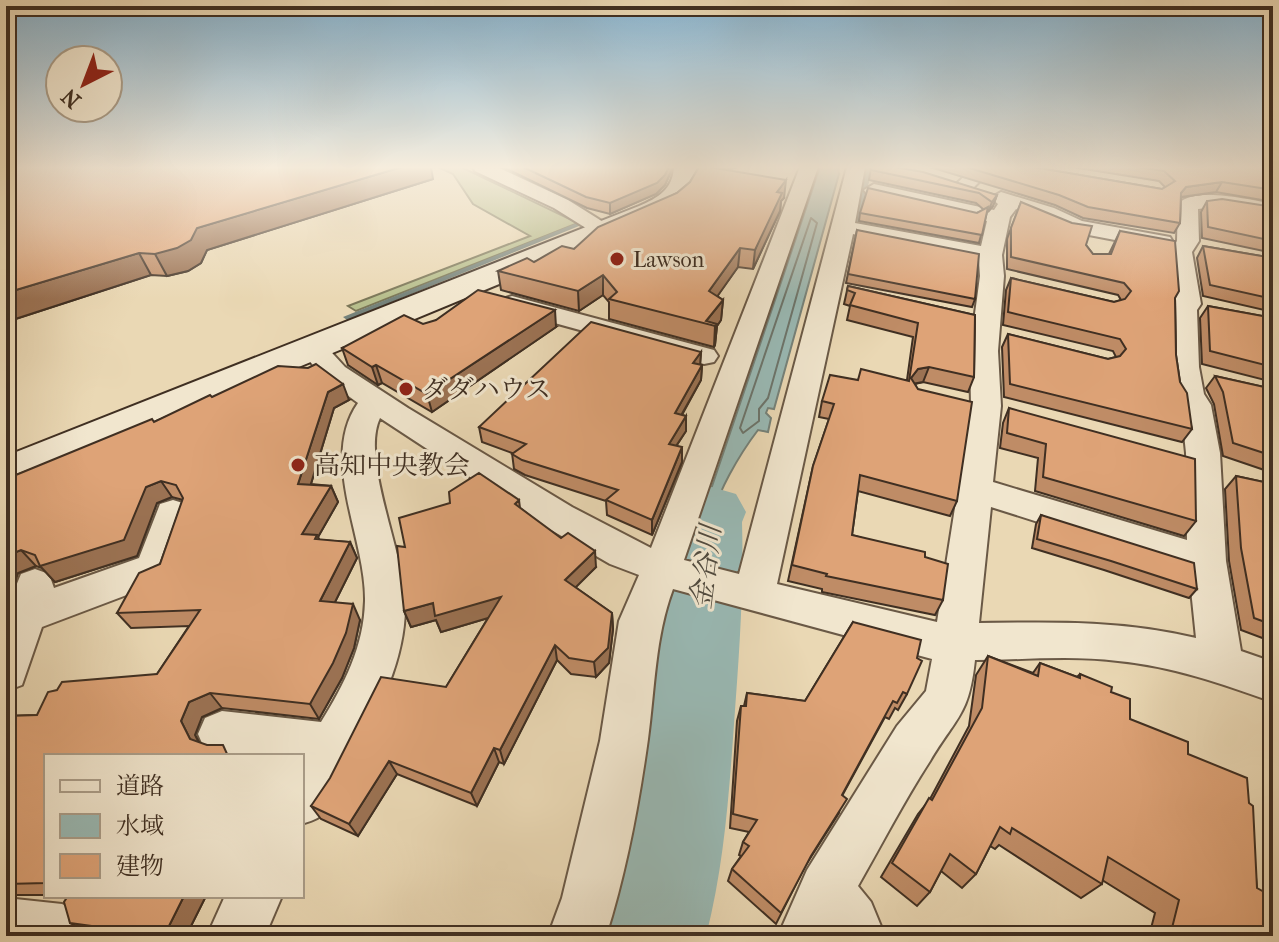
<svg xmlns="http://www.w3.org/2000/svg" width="1279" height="942" font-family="'IM FELL French Canon','Noto Serif JP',serif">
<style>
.green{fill:#b7be8c;stroke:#7b7657;stroke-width:2}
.water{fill:#99b9b4;stroke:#75827a;stroke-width:2}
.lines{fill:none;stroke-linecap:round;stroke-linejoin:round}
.shore{stroke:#6c746b;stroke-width:2}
.stream{fill:#75827a;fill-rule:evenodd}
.river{fill:#99b9b4;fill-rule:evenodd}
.street-casing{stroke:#6a5946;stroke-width:4}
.secondary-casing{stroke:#3f2f22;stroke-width:4}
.street{fill:#f1e6ce;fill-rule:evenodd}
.secondary{fill:#f1e6ce;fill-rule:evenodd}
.wall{fill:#bf8c66;stroke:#3f2f22;stroke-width:2}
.shaded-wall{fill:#9b7253;stroke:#3f2f22;stroke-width:2}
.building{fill:#dea377;stroke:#3f2f22;stroke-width:2}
.poi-dot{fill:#8f2418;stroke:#f1e6ce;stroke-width:3}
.labels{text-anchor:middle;stroke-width:6;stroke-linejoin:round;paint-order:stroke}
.far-poi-label{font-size:22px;fill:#3f2f22;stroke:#f1e6ce;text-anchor:start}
.poi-label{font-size:26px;fill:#3f2f22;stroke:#f1e6ce;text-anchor:start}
.water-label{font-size:28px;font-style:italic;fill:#514b3f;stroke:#f1e6ce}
</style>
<rect width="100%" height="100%" fill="#ead8b4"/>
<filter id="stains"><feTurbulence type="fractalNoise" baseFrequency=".0025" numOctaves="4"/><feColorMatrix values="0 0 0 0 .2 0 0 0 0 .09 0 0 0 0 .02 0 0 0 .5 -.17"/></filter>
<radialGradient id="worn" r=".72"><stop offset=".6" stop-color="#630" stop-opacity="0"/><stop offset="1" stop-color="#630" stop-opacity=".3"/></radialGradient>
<polygon class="green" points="438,167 461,167 578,223 356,311 348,306 530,236 473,204 453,174"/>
<path class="water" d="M 820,167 L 838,167 L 839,174 L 774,409 L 768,408 L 766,413 L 771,418 L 768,432 L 758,430 C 742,451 713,497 712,524 C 712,540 723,556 724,572 L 693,564 L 707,501 Z"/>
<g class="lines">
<polygon class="shore" points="811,218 817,223 768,398 759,409 759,421 743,433 740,428"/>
<g class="stream">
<polygon points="870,167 876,167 872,171 858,223 853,224 866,170"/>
<polygon points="582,221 585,223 584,224 350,319 347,320 343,317"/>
</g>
<path class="river" d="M 712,487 L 736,494 L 746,512 L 742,522 C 744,590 739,657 734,724 C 729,795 724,866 706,936 L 598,936 L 614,884 L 632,804 L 662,623 L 674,522 L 688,494 Z"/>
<g class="street-casing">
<g id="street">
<polygon points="473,167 497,167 568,200 616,230 613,235 597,235 554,208 475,171"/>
<path d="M 800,167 L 818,167 L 684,560 L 739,574 L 847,167 L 865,167 L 855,223 L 981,246 L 987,221 L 867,194 L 864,190 L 874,184 L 994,210 L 998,204 L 991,198 L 1001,192 L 1054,208 L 1082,221 L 1170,237 L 1173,242 L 1170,247 L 1162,249 L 1068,231 L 1016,209 L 1010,217 L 1002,255 L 1004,276 L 998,351 L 1001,406 L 993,482 L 1187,540 L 1186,453 L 1181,405 L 1174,395 L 1171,367 L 1171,310 L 1175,304 L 1170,252 L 1177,241 L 1178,204 C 1194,186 1251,200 1273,204 L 1273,216 L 1216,207 L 1198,209 L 1199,241 L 1192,252 L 1201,304 L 1197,310 L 1199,367 L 1204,394 L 1211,405 L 1220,453 L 1226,561 L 1241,651 L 1273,662 L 1273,702 C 1223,684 1171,666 1118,661 C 1070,655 1022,660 975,660 C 969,716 956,717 930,761 C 904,801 882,844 858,886 L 871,902 L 885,936 L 778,936 L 807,870 L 897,726 L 926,691 L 932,659 L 673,589 C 655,637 655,688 648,739 C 639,804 626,873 606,936 L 548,936 L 562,898 L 600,741 L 619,621 L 639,575 L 610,564 L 546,527 L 380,418 C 360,460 405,554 405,604 C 406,659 378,712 353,759 C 345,773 330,808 319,817 C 315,820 307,822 302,824 L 302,756 L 220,756 L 205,750 L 198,734 L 205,718 L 222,711 L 321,722 C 344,685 364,646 365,601 C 366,538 319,459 358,403 L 325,379 L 299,349 L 303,343 L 313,341 L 323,343 L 345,367 L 408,408 L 572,507 L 651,548 ZM 853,234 L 979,260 L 980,276 L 970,351 L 971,406 L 937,622 L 777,584 ZM 991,507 L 1189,570 L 1196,638 C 1123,620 1053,622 979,623 Z"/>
<polygon points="974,167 994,167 970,191 956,191 953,187"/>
<polygon points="512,296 714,350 718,356 714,362 704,364 503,309 499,304 503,299"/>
<polygon points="173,500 186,504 191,513 169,579 42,627 22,685 6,691 6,610 21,574 35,569 49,574 54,588 139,558 160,504"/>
<polygon points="225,896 282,896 265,936 207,936"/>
<polygon points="6,898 62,904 82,913 89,936 6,936"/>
</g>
</g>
<g class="secondary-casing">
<path id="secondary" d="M 674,167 L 698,167 C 700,193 680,207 659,218 L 6,488 L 6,456 L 639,206 C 658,198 673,189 674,167 Z"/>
</g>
<use href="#street" class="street"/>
<use href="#secondary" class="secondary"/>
</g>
<g class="wall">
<polygon points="6,167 433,179 207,250 201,263 188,271 167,276 151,275 6,322"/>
<polygon points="503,167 673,167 665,185 656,194 610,214 587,208"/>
<polygon points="699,167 737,167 726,170 784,198 781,201 780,211 753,269 738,267 717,296 723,300 721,320 717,326 715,345 714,347 609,319 609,302 603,295 579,311 501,290 498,271 534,262 574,249 677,193 690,182"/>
<polygon points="871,167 997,195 993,206 987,212 979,243 859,221 860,213 977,213 984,210 976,203 869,180"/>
<polygon points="930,167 1033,167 1162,189 1165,187 1159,181 1072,167 1273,167 1273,202 1216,192 1181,197 1180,223 1174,233 1083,218 1055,205"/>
<polygon points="1207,201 1273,207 1273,253 1202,238 1201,212"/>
<polygon points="1021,202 1086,245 1093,254 1109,254 1120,231 1175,298 1176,355 1180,382 1192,429 1182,442 1004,397 1002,347 1008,334 1108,359 1116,357 1113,351 1003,325 1006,290 1011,278 1114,302 1121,300 1118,295 1007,269 1007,239"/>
<polygon points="857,230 975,299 972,307 846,283"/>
<polygon points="1203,246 1273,258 1273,312 1203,296 1197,258"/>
<polygon points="848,286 975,315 974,377 968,392 923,382 915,384 957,501 950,516 858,491 852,535 925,557 943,600 935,615 822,592 822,589 788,581 813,466 829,419 819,417 822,401 858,380 907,380 913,337 847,320 850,306 844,304"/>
<polygon points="1208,306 1273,318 1273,382 1202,364 1200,318"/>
<polygon points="423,324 556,327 432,412 382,383 378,385 348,365 342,348"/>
<polygon points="701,352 700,365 702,365 701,380 682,415 686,416 686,431 677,445 682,462 652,535 607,515 606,501 525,475 514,469 512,453 482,442 479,427"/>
<polygon points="1215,376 1273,389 1273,473 1223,456 1214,404 1206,388"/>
<polygon points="212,397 349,400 334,408 311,484 331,486 338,502 318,537 319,540 350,542 357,558 335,602 360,620 354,648 342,678 319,719 222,708 202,717 195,735 199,742 46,756 46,895 6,895 6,716 37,715 157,674 189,626 131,628 117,613 160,564 183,500 172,497 157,503 137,556 55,582 42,568 36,566 18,573 6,606 6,479 154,422"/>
<polygon points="1009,408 1196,521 1184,536 1035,491 1038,458 1000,448 1003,423"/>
<polygon points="1236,476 1273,484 1273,642 1241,630 1229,561 1225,489"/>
<polygon points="519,500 520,508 596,567 575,587 612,613 613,629 609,663 596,677 571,674 557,660 504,764 499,762 477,806 397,774 358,836 321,819 311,806 446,687 488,618 441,632 436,620 411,627 404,611"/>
<polygon points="1041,515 1197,589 1189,598 1104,570 1032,548 1036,524"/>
<polygon points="853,622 907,694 898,710 895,708 889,719 885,717 842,796 839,813 804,868 776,924 728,881 732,869 741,856 739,855 743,842 749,832 730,828 737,721 741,706 744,706 747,693 805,701"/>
<polygon points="988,656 1033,673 1040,663 1077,677 1080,674 1111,692 1130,719 1188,754 1249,803 1257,888 1273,936 1149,936 1155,913 1102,880 1102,884 1081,898 999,845 995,849 990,846 976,874 962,888 941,871 930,892 917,906 881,877 918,814 930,799 969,726 976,675"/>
<polygon points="68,896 206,896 186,936 113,936 91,933 70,923"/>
</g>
<g class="shaded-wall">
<polygon points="402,167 431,167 433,179 207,250 201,263 188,271 167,276 155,254 197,228"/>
<polygon points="669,167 673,167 665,185 656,194 610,214 610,203"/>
<polygon points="701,167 737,167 701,177"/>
<polygon points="786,180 784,198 781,201 780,211 753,269 755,250 777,192"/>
<polygon points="1222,182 1216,192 1181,197 1181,193 1186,187"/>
<polygon points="997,195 993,206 988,212 992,202"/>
<polygon points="740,248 738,267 707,311 709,291"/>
<polygon points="139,253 151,275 6,322 6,293"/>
<polygon points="603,275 603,295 579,311 578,291"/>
<polygon points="723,300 721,320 717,326 715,345 714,347 715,326 706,321"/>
<polygon points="555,310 556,327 432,412 427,394"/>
<polygon points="701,352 700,366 693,363"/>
<polygon points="376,365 382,383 378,385 372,367"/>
<polygon points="702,365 701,380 674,428 675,413"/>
<polygon points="929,367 923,382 912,384 911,378 918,369"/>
<polygon points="343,384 349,400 334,408 306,500 298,484 328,392"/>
<polygon points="686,416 686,431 668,458 669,444"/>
<polygon points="682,447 682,462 652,535 652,520"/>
<polygon points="161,481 172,497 157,503 137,556 55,582 40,566 146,487"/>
<polygon points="331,486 338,502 318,537 325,551 302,534"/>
<polygon points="350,542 357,558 328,616 320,601"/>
<polygon points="21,550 36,566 18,573 6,606 6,556"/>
<polygon points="595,551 596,567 567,596 565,580"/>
<polygon points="501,597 505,613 441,632 436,620 411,627 404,611 433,603"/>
<polygon points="353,604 360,620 354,648 342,678 319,719 310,704"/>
<polygon points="612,613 613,629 609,663 596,677 594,662"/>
<polygon points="555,645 557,660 504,764 500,750"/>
<polygon points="210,693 222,708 202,717 195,735 204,753 190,739 181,721 189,702"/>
<polygon points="494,748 499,762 477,806 471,793"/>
<polygon points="389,761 397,774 358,836 349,824"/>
<polygon points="184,896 206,896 186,936 164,936"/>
</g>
<g class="building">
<polygon points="6,167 402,167 197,228 191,240 177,248 155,254 139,253 6,293"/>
<polygon points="523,167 669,167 665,175 657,183 610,203 586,197"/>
<polygon points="699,167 709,167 786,180 777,192 782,193 755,250 740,248 709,291 723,300 706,321 717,324 715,326 609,299 617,292 603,275 578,291 498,271 527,258 534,262 562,246 574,249 598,227 677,193 690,182"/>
<polygon points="872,167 895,167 923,172 997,195 992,202 979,193 871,170"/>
<polygon points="966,167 1033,167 1162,189 1175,181 1164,171 1136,167 1273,167 1273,190 1222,182 1186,187 1181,193 1180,223 1088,207 1059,195"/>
<polygon points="868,188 977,213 988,207 982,235 860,213"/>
<polygon points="1222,199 1273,207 1273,241 1208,227 1207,201"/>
<polygon points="1021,202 1072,223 1092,226 1086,245 1093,254 1111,254 1120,231 1175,241 1179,291 1175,298 1176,355 1180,382 1187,393 1192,429 1010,384 1008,334 1108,359 1120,356 1126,349 1120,339 1008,312 1011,278 1114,302 1125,299 1131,291 1124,283 1011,257 1011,228"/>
<polygon points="857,230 979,254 975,299 848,274"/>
<polygon points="1203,246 1273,258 1273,299 1210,285"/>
<polygon points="848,286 975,315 974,377 929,367 918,369 911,378 918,389 972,402 957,501 860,475 852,535 925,552 925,557 948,564 943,600 826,576 827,574 792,565 813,466 834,404 822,401 830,375 858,380 861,369 909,381 918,323 850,305 855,293 847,290"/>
<polygon points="478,290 555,310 427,394 376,365 372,367 342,348 404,315 423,324 436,320"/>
<polygon points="1208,306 1273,318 1273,367 1210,351"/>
<polygon points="591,322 701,352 693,363 702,365 675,413 686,416 669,444 682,447 652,520 606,500 618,490 522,460 512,454 526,444 479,427"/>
<polygon points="316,364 343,384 328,392 298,484 331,486 302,534 317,535 315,539 350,542 320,601 353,604 346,633 333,663 310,704 210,693 189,702 181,721 190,739 207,745 223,745 228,756 46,756 46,883 6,884 6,716 37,715 48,692 57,690 62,682 157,674 200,610 117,613 139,573 160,564 183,498 176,485 161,481 146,487 124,540 40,566 35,555 21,550 6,556 6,479 152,419 154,422 210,395 212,397 278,366 308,368"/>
<polygon points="1215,376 1273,389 1273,456 1233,443 1223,392"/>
<polygon points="1009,408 1195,459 1196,521 1043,477 1046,444 1007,433"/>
<polygon points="479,473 519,500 515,504 561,538 568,533 595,551 565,580 612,613 608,648 594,662 569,658 555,645 500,750 494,748 471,793 389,761 349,824 311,806 330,778 381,677 446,687 501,597 435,616 433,603 404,611 397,546 405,547 399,518 450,503 449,492"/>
<polygon points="1236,476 1273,484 1273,625 1254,618 1241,548"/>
<polygon points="1041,515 1194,563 1197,589 1111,561 1037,539"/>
<polygon points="853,622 921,640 917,658 922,661 907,694 903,692 897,703 893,701 842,795 847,799 811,856 781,913 732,869 749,846 743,842 757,820 733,814 741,706 746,706 747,693 805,701"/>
<polygon points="988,656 1038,676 1040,663 1080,678 1080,674 1112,687 1111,692 1130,699 1130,719 1188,742 1188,754 1247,778 1249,803 1253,806 1257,888 1273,897 1273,936 1170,936 1179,900 1108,857 1102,884 1012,828 1010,834 1000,827 976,874 950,854 930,892 892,863 929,798 932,800 982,708"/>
<polygon points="68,896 184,896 164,936 70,923 64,902"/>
</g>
<linearGradient id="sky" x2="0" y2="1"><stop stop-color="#88b6d3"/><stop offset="0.56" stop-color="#f6eddd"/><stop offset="1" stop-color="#f6eddd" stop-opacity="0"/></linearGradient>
<rect width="1279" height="299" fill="url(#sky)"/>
<g class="poi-dot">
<circle cx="617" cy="259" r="8"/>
<circle cx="406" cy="389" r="8"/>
<circle cx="298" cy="465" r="8"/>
</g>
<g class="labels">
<g class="far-poi-label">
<text x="633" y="267">Lawson</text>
</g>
<g class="poi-label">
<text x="422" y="398">ダダハウス</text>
<text x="314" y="474">高知中央教会</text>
</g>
<g class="water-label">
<text transform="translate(705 567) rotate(-83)" y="10">金谷川</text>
</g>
</g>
<rect width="1279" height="942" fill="none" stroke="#ead8b4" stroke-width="32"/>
<rect x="8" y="8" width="1263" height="926" fill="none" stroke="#3f2f22" stroke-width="4"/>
<rect x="16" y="16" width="1247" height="910" fill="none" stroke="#3f2f22" stroke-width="2"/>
<rect x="44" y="754" width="260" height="144" fill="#f1e6ce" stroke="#aa9d89" stroke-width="2"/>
<rect x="60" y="780" width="40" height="12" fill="#f1e6ce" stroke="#aa9d89" stroke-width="2"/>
<text x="116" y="794" font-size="24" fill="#3f2f22">道路</text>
<rect x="60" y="814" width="40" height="24" fill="#99b9b4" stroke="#aa9d89" stroke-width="2"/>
<text x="116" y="834" font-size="24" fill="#3f2f22">水域</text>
<rect x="60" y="854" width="40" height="24" fill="#dea377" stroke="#aa9d89" stroke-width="2"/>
<text x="116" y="874" font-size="24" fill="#3f2f22">建物</text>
<g transform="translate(84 84) rotate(222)"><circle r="38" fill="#f1e6ce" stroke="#aa9d89" stroke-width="2"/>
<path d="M0-6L14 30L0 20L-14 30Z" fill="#8f2418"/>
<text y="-12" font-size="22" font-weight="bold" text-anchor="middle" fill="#3f2f22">N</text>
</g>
<rect width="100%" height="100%" filter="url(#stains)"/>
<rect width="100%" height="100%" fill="url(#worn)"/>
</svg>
